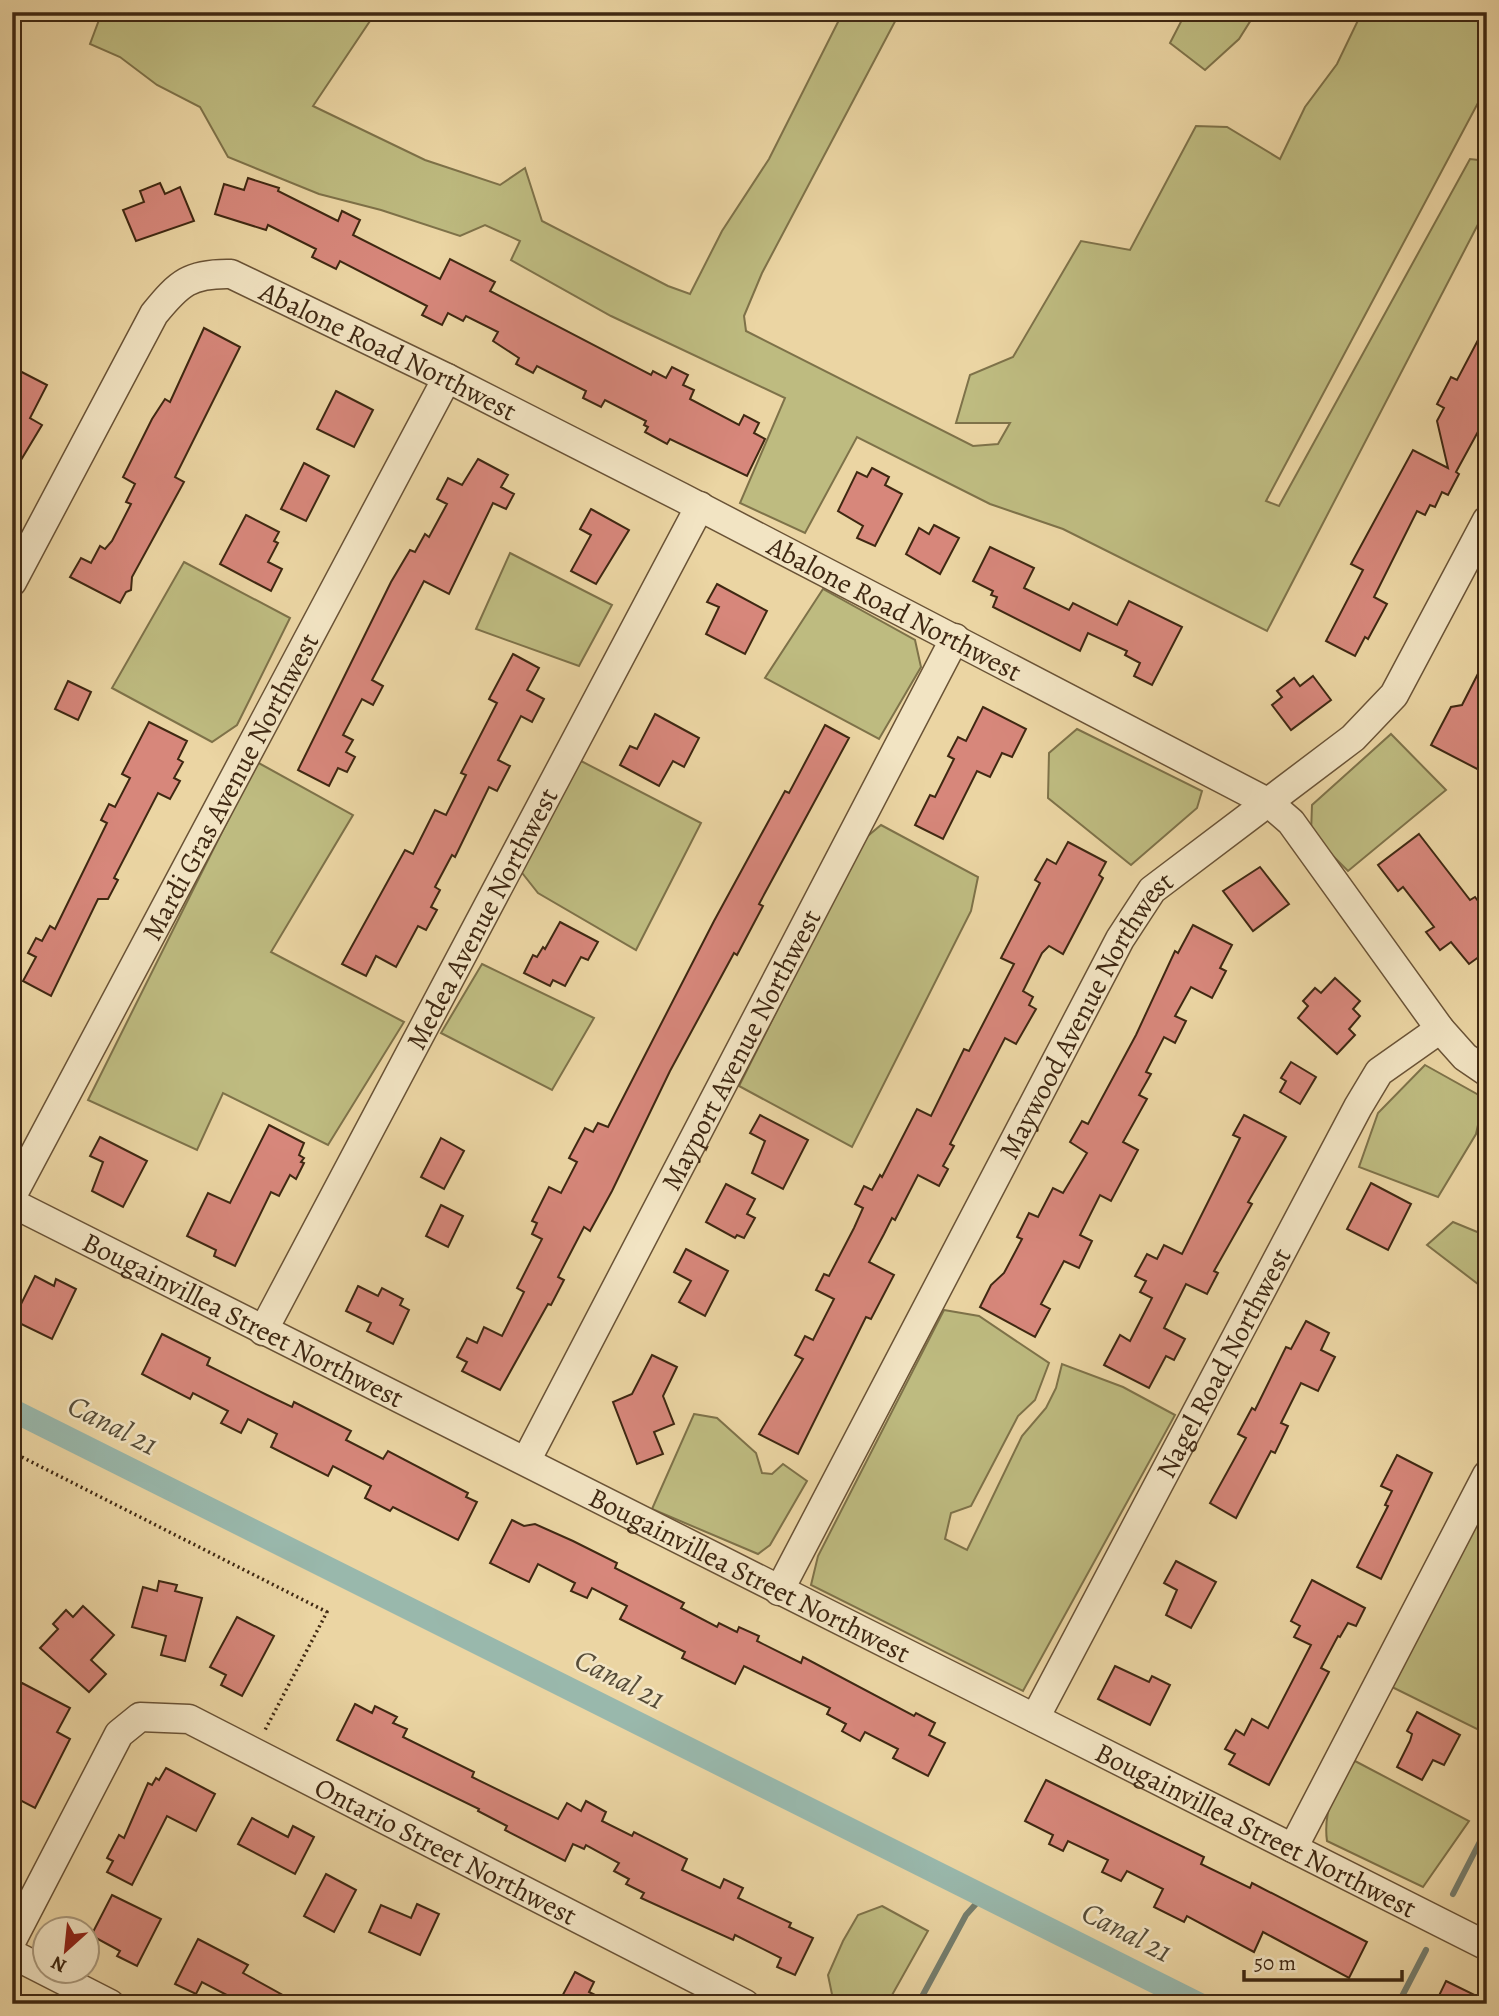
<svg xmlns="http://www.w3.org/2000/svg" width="1499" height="2016" font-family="Alegreya,serif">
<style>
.green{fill:#bebb80;stroke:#7e7249;stroke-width:2}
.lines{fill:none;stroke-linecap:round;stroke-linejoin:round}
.stream{stroke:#757e6e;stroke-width:6}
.canal{stroke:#99b8ac;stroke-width:23}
.building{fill:#d7877b;stroke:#3f2812;stroke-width:2}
.minor-casing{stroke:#6a5336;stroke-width:31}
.path{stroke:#3f2812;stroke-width:3.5;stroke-dasharray:2 3.5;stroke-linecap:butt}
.minor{stroke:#f2e4c3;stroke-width:28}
.labels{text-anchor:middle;stroke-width:5;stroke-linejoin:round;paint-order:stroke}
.street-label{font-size:28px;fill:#3f2812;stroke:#f2e4c3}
.water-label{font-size:30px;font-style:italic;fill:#564c38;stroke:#f2e4c3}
</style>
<rect width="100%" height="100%" fill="#ebd5a3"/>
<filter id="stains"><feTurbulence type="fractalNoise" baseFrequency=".00286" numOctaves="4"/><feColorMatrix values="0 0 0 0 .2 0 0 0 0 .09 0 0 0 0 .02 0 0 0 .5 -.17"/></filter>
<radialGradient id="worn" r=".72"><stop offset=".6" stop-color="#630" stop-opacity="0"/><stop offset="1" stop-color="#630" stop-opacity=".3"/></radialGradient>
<g class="green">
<polygon points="102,12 376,12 313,106 425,160 500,185 525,168 542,221 668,286 690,294 722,231 769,159 843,12 900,12 762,273 744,316 746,331 973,446 998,444 1010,423 956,423 970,375 1013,357 1081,241 1130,250 1196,126 1227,127 1280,159 1305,107 1337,64 1362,12 1487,12 1487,86 1266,501 1279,506 1470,159 1487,161 1487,207 1267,631 1063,529 990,504 857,437 805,533 740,503 785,398 611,316 511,260 520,241 485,225 460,236 381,210 319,194 228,157 200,107 157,85 120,57 90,44"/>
<polygon points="1186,12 1256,12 1239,39 1205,70 1170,43"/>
<polygon points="510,553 612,605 579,666 476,629"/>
<polygon points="184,562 290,618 237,725 212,742 112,688"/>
<polygon points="823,589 915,640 921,667 879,739 765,678"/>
<polygon points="1077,729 1202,791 1197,808 1131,865 1048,798 1049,753"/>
<polygon points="1391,734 1446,790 1348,871 1311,834 1312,805"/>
<polygon points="581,761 701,823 636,950 538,893 519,869"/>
<polygon points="257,762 353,815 271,952 404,1022 328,1145 223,1093 197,1150 88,1100"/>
<polygon points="881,825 978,877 971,911 852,1147 739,1086 863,840"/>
<polygon points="482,964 594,1018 552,1090 441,1033"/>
<polygon points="1425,1065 1484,1098 1476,1134 1438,1197 1359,1167 1378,1113"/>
<polygon points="1453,1222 1487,1236 1487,1291 1427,1245"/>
<polygon points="944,1310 979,1316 1049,1363 1035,1400 1018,1416 971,1506 951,1513 945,1539 967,1550 1022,1436 1046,1408 1056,1388 1062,1364 1123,1387 1175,1415 1023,1691 811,1585 818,1556"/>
<polygon points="694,1414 717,1418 756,1453 762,1473 772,1474 783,1464 807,1481 770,1545 758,1554 652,1509"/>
<polygon points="1487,1511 1487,1734 1392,1687 1479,1520"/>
<path d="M 1355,1761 L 1469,1821 L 1423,1887 L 1327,1841 C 1323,1812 1335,1783 1355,1761 Z"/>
<polygon points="882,1906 928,1931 887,2004 834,2004 828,1975 843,1941 858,1915"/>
</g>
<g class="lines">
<g class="stream">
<polyline points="1453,1894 1487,1828"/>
<polyline points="918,2004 966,1915 983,1896"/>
<polyline points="1398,2004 1426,1950"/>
</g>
<polyline class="canal" points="12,1410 1199,2004"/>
</g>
<g class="building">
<polygon points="248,178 279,188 278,191 338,221 342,211 360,220 353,235 440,279 450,259 495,282 490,291 651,375 653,371 666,378 672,367 688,375 683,385 694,390 690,399 739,425 744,415 759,423 754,433 765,439 747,476 670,439 667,444 645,432 648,427 644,425 646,421 605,400 601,407 583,398 586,391 537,366 533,373 516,364 519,358 493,341 498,332 466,316 463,321 448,313 442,325 422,315 427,306 340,261 336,269 312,257 316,249 268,225 266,230 215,214 224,184 244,190"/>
<polygon points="160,183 165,194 180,187 194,221 136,241 123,210 144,202 140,191"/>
<polygon points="1487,323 1487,431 1480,428 1456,472 1459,474 1448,495 1442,492 1435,507 1430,505 1425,515 1417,511 1374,597 1387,604 1368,639 1365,637 1355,656 1326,641 1363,570 1351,564 1413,450 1448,468 1437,421 1444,408 1437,404 1451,377 1457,380"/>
<polygon points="204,328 240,347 175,477 184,482 132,577 131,590 126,592 120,603 70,577 81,558 91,563 100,546 105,549 112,541 131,504 126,502 135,484 123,477 152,419 165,399 170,402"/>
<polygon points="12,367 47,385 30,418 42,425 12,475"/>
<polygon points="336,391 373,410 354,447 317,429"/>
<polygon points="478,459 508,475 501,487 514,494 506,509 493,503 449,594 424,581 372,680 383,686 373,705 362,699 343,735 353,740 346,752 355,757 347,772 338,768 329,786 298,770 391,582 410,550 415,552 425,534 429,537 447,504 437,499 448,478 462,485"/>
<polygon points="304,463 329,476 306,521 281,509"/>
<polygon points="872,468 889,477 885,485 902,494 875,546 857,538 863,526 838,511 857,472 867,477"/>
<polygon points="591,509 629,530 596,584 571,571 591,535 580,529"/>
<polygon points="246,515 279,532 274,541 278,543 268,562 282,569 271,591 220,564"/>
<polygon points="934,525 959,538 940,574 906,554 919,528 929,534"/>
<polygon points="990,547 1034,568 1024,588 1069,610 1073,603 1117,625 1129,601 1182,627 1152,685 1134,676 1140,663 1125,655 1127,651 1088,633 1080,651 993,607 997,597 991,595 993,591 973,581"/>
<polygon points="717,584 767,611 745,654 706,634 719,607 707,602"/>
<polygon points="513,654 539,668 527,690 544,699 532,722 521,716 498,760 510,766 497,791 489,787 455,857 452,855 435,887 440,890 431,907 437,910 426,930 418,926 396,967 376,956 366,976 342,964 405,850 413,854 435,810 446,815 466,775 461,773 497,703 489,699"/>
<polygon points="1487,656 1487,774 1431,745 1451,707 1462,705"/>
<polygon points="1313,676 1331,700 1291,730 1272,705 1282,697 1277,691 1294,678 1300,686"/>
<polygon points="68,681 91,692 78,720 55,709"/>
<polygon points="983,707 1026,729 1012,757 1002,753 990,777 977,771 943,839 915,825 930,795 935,797 954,759 948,756 958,737 966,741"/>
<polygon points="655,714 699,738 684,767 673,761 659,786 620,765 630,746 637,749"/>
<polygon points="149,722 187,741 178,759 183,762 174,778 180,781 170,799 158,793 114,878 118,880 108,899 98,899 51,996 23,981 36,957 28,953 36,938 42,941 50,926 55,929 107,823 101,820 109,804 115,807 130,778 122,774"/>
<polygon points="825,725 849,738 759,904 763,906 737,955 734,953 670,1071 612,1191 590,1231 584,1227 558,1277 564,1280 551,1305 548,1304 500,1390 462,1371 467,1362 457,1357 467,1338 477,1343 484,1327 502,1336 524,1292 517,1288 542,1239 532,1234 537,1223 532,1221 549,1187 561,1193 577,1162 569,1158 585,1128 593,1132 598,1123 608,1127 714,921 785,791 789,793"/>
<polygon points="1419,834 1470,900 1475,897 1487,913 1487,951 1469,964 1451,942 1440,950 1426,932 1434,927 1403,887 1398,891 1378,865"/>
<polygon points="1068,842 1106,862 1099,875 1103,878 1063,954 1049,946 1042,953 1023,991 1033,997 1029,1005 1036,1009 1016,1044 1005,1038 950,1144 954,1146 943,1166 948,1169 939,1186 918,1175 895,1220 892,1218 884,1234 869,1262 894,1275 871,1319 866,1317 798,1454 759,1434 803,1359 795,1355 805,1336 813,1340 834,1299 816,1290 824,1274 829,1276 854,1228 863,1208 855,1204 864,1186 872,1190 880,1175 882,1177 917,1109 931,1116 964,1049 969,1051 1014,964 1001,958 1040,883 1035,880 1047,859 1056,864"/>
<polygon points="1260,867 1289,904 1253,931 1223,891"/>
<polygon points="560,922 598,942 588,960 581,957 565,986 553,980 550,986 524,973 533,955 537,957 543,947 545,949"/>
<polygon points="1193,925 1232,945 1220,968 1226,971 1212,998 1191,987 1175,1016 1186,1021 1175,1043 1164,1037 1146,1072 1151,1074 1139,1095 1147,1099 1123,1142 1138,1150 1111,1201 1100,1195 1080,1235 1092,1241 1079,1268 1064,1261 1041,1304 1050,1309 1035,1337 980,1307 991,1285 1004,1273 1022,1239 1017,1237 1029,1213 1038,1217 1053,1188 1063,1193 1087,1153 1070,1142 1082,1121 1088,1124 1136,1035 1175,951 1178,953"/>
<polygon points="1335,978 1360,1001 1353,1009 1360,1016 1349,1029 1355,1035 1337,1054 1298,1018 1308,1006 1303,1001 1315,988 1321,993"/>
<polygon points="1291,1062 1316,1077 1300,1104 1280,1092 1286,1081 1281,1078"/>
<polygon points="760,1115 808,1140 783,1189 752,1173 765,1141 750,1133"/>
<polygon points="1244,1115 1286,1137 1248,1202 1252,1204 1214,1271 1218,1273 1207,1294 1186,1284 1164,1328 1185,1339 1174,1360 1166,1356 1149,1388 1104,1365 1120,1335 1130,1341 1152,1298 1140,1292 1146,1281 1135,1276 1147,1254 1157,1259 1164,1245 1182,1254 1240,1138 1233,1135"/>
<polygon points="269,1125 304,1143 299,1155 304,1158 301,1162 304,1163 296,1179 290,1175 279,1196 271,1192 235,1266 214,1256 216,1250 187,1236 208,1193 230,1203"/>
<polygon points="100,1137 147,1161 123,1207 92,1191 103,1162 90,1156"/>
<polygon points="441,1138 464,1151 444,1189 421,1177"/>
<polygon points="1371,1183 1411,1204 1388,1250 1347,1229"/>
<polygon points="726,1184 755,1199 747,1214 755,1218 744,1238 737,1235 735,1238 706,1222"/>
<polygon points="441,1205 463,1216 448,1247 426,1236"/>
<polygon points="686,1249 728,1271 705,1316 679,1302 691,1281 674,1272"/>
<polygon points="35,1276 54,1286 56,1279 76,1289 52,1339 13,1320"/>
<polygon points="358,1286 378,1296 382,1288 403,1299 400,1305 409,1310 393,1344 367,1331 371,1323 346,1311"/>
<polygon points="1306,1321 1329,1333 1321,1350 1335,1357 1318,1391 1301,1383 1281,1423 1288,1426 1275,1453 1271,1451 1236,1518 1210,1503 1246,1438 1238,1434 1252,1408 1255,1410 1286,1347 1291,1349"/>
<polygon points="162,1334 210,1358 207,1365 267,1395 292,1407 294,1402 351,1431 346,1440 383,1459 388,1451 468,1493 466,1497 477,1502 458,1540 393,1507 390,1511 365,1498 371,1486 333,1466 328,1476 271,1447 277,1434 248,1419 241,1433 221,1423 228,1411 193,1393 190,1399 142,1374"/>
<polygon points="652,1355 677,1367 663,1396 674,1424 654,1432 663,1454 637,1464 613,1402 632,1394"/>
<polygon points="1397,1455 1432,1473 1381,1579 1357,1567 1388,1506 1385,1505 1392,1491 1381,1486"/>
<polygon points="512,1520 524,1526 535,1524 573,1541 617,1563 615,1568 684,1603 681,1608 717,1627 719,1623 737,1632 739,1627 759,1636 757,1641 801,1663 803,1657 914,1716 916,1713 935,1723 929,1735 945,1743 928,1776 893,1758 898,1749 865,1732 860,1741 842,1731 846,1724 827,1714 830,1708 744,1666 735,1684 682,1658 685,1652 620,1619 627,1606 592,1588 587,1598 571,1591 575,1583 538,1564 529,1582 490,1563"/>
<polygon points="1176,1561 1216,1582 1191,1628 1166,1615 1177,1590 1164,1583"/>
<polygon points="1312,1580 1365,1608 1356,1626 1348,1623 1340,1637 1338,1636 1321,1668 1329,1672 1269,1785 1229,1764 1235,1754 1225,1749 1236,1730 1244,1735 1252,1719 1268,1728 1311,1645 1294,1637 1300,1626 1291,1621"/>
<polygon points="159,1581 177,1585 175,1591 202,1598 185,1661 161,1655 166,1636 132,1627 143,1587 157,1591"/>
<polygon points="83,1606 114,1635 91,1660 106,1674 89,1692 40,1648 58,1629 53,1624 66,1610 73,1617"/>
<polygon points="237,1617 274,1636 242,1696 221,1685 226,1675 210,1667"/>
<polygon points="1115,1666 1149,1682 1152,1676 1170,1685 1150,1725 1098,1699"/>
<polygon points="22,1683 70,1708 57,1732 70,1739 35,1808 12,1796 12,1702"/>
<polygon points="355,1704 372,1713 375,1706 397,1717 393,1723 407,1729 403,1737 474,1772 472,1777 558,1819 567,1803 581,1811 586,1801 606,1812 602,1821 632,1836 634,1832 687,1859 682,1870 720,1888 724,1879 743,1888 738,1898 791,1923 789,1927 813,1938 795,1975 777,1967 781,1958 735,1935 733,1940 641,1898 644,1893 626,1884 629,1879 614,1871 619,1863 586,1845 584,1849 573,1844 565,1861 505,1830 507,1826 478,1811 479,1809 337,1740"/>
<polygon points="1417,1712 1460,1735 1444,1765 1433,1760 1422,1780 1397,1767 1410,1741 1412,1734 1407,1731"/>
<polygon points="166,1768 215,1794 196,1831 167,1816 132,1885 107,1872 113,1861 107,1858 119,1835 124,1838 148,1783 152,1785 156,1778 159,1780"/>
<polygon points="1046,1780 1204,1857 1201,1864 1250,1888 1252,1883 1367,1942 1349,1978 1263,1932 1254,1952 1187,1916 1184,1922 1154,1907 1163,1889 1127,1871 1121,1881 1102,1872 1108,1860 1068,1841 1063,1851 1049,1844 1053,1835 1025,1821"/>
<polygon points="252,1818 288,1837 293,1826 314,1837 295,1874 238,1844"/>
<polygon points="326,1874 356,1890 334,1932 304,1916"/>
<polygon points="112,1895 161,1919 137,1966 117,1956 120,1951 96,1938 93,1932"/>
<polygon points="417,1904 439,1914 420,1955 369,1932 381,1905 411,1918"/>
<polygon points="198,1939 248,1965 243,1973 299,2004 244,2004 202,1982 196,1994 175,1984"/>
<polygon points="575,1972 594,1982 589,1992 613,2004 558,2004"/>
<polygon points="1446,1981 1487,2001 1487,2004 1435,2004"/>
</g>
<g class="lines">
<g class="minor-casing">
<g id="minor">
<path id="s1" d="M 12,582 L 154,314 C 179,283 190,273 231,274 L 447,378 L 681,497 L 1269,803 L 1291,822 L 1440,1029 L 1465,1057 L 1487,1072"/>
<path id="s2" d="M 12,1196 L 447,378"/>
<path id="s3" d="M 12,1203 L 1487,1946"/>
<path id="s4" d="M 263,1331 L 700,506"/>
<path id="s5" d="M 526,1461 L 955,638"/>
<path id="s6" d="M 779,1591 L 1120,939 L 1152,890 L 1353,738 L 1394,695 L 1487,520"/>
<path id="s7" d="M 1035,1718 L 1358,1107 L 1379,1072 L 1440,1029"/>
<polyline points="1293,1848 1487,1475"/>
<path id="s8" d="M 12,1940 L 119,1734 L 140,1717 L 189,1719 L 745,2004"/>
<polyline points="12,1954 110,2004"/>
</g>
</g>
<polyline class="path" points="12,1452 327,1612 264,1732"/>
<use href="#minor" class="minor"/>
</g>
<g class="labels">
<g class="street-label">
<text dy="10" stroke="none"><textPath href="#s1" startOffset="570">Abalone Road Northwest</textPath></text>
<text dy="10" stroke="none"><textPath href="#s1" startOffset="1138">Abalone Road Northwest</textPath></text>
<text dy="10" stroke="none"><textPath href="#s2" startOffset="464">Mardi Gras Avenue Northwest</textPath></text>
<text dy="10" stroke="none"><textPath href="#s4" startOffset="467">Medea Avenue Northwest</textPath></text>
<text dy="10" stroke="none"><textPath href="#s6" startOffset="653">Maywood Avenue Northwest</textPath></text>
<text dy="10" stroke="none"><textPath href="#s5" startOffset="464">Mayport Avenue Northwest</textPath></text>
<text dy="10" stroke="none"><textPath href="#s3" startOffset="259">Bougainvillea Street Northwest</textPath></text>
<text dy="10" stroke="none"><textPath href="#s7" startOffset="402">Nagel Road Northwest</textPath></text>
<text dy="10" stroke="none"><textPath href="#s3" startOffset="826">Bougainvillea Street Northwest</textPath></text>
<text dy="10" stroke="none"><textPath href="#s3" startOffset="1393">Bougainvillea Street Northwest</textPath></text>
<text dy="10" stroke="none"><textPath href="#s8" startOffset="597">Ontario Street Northwest</textPath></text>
</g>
<g class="water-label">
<text transform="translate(113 1425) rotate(27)" y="10">Canal 21</text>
<text transform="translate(620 1679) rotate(27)" y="10">Canal 21</text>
<text transform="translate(1127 1932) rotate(27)" y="10">Canal 21</text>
</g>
</g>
<rect width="1499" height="2016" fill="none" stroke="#ebd5a3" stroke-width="42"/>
<rect x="14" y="14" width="1471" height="1988" fill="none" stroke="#3f2812" stroke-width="3.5"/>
<rect x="21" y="21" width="1457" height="1974" fill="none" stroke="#3f2812" stroke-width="2"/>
<g transform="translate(66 1950) rotate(207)"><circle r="33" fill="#f2e4c3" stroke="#aa997c" stroke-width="2"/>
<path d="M0-5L12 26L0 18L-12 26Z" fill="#8f2418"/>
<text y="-10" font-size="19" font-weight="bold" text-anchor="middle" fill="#3f2812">N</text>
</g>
<path d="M1244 1970v10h158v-10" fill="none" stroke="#3f2812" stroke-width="3.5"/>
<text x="1254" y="1970" font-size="21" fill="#3f2812" stroke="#f2e4c3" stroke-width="5" paint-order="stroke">50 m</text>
<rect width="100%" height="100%" filter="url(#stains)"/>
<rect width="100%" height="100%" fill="url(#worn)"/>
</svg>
